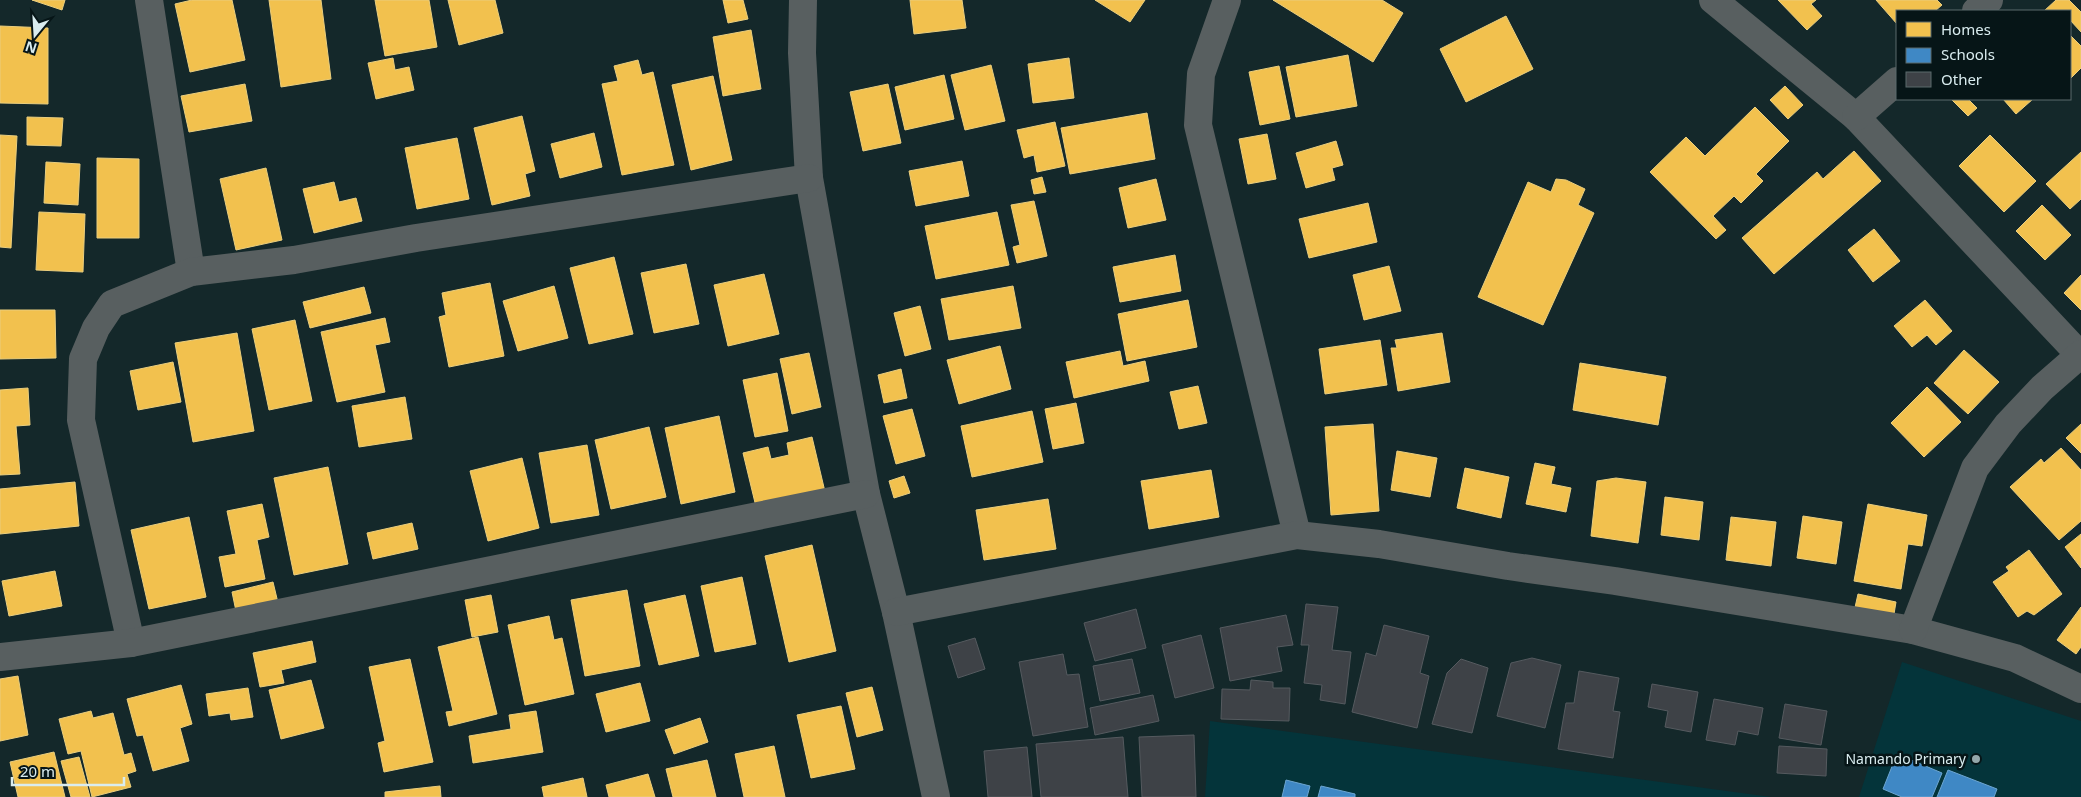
<svg xmlns="http://www.w3.org/2000/svg" width="2081" height="797" font-family="'Noto Sans',sans-serif">
<style>
.built{fill:#04343a}
.homes{fill:#f2c14e;stroke:#eace7e}
.schools{fill:#3f88c5;stroke:#6da6d2}
.building{fill:#3e4247;stroke:#555a5f}
.lines{fill:none;stroke-linecap:round;stroke-linejoin:round}
.minor{stroke:#585f60;stroke-width:28}
.poi-dot{fill:#94a7aa;stroke:#061517;stroke-width:2}
.labels{text-anchor:middle;stroke-width:5;stroke-linejoin:round;paint-order:stroke}
.poi-label{font-size:14px;fill:#d9ecef;stroke:#061517;text-anchor:end}
</style>
<rect width="100%" height="100%" fill="#14282a"/>
<g class="built">
<polygon points="1902,662 2081,721 2081,797 1859,797"/>
<polygon points="1210,721 1771,797 1205,797"/>
</g>
<g class="homes">
<polygon points="32,0 65,0 62,10"/>
<polygon points="192,0 232,0 245,60 190,72 175,4"/>
<polygon points="269,0 321,0 331,79 281,87"/>
<polygon points="375,0 429,0 437,47 385,56"/>
<polygon points="448,0 495,0 503,33 459,45"/>
<polygon points="723,0 743,0 748,19 728,23"/>
<polygon points="910,0 962,0 966,28 914,34"/>
<polygon points="1095,0 1145,0 1130,22"/>
<polygon points="1273,0 1382,0 1403,13 1373,62"/>
<polygon points="1778,0 1816,0 1811,4 1822,16 1807,30"/>
<polygon points="1876,0 1937,0 1942,5 1935,11 1897,11 1897,24"/>
<polygon points="2056,0 2069,0 2081,12 2081,32 2070,20 2070,11 2044,11"/>
<polygon points="1506,16 1533,69 1466,102 1440,49"/>
<polygon points="0,26 48,28 48,104 0,103"/>
<polygon points="751,30 761,89 723,96 713,37"/>
<polygon points="2070,35 2081,46 2081,68 2070,79"/>
<polygon points="1348,55 1357,106 1296,117 1286,67"/>
<polygon points="393,58 395,70 409,67 414,90 376,99 368,63"/>
<polygon points="1069,58 1074,98 1033,103 1028,64"/>
<polygon points="638,60 642,75 653,72 674,165 622,175 602,84 618,81 614,66"/>
<polygon points="991,65 1005,121 965,130 951,75"/>
<polygon points="1279,66 1290,119 1260,125 1249,72"/>
<polygon points="944,75 954,119 905,130 895,87"/>
<polygon points="713,76 732,160 691,170 672,85"/>
<polygon points="245,84 252,121 189,132 181,96"/>
<polygon points="888,84 901,143 863,151 850,92"/>
<polygon points="1785,86 1803,105 1788,119 1770,100"/>
<polygon points="1951,99 1968,99 1977,108 1968,116"/>
<polygon points="2003,99 2033,99 2016,114"/>
<polygon points="1755,107 1789,141 1756,174 1763,181 1741,203 1734,196 1713,216 1726,230 1716,239 1650,172 1686,137 1705,156"/>
<polygon points="1147,113 1155,159 1070,174 1061,128"/>
<polygon points="522,116 535,171 525,174 530,196 492,205 474,128"/>
<polygon points="27,117 63,118 61,146 27,145"/>
<polygon points="1055,122 1065,166 1037,172 1034,155 1024,158 1017,130"/>
<polygon points="594,133 602,167 560,178 551,144"/>
<polygon points="1267,134 1276,179 1248,184 1239,139"/>
<polygon points="0,135 17,136 11,248 0,247"/>
<polygon points="1990,135 2036,181 2004,212 1959,166"/>
<polygon points="457,138 469,199 417,209 405,148"/>
<polygon points="1336,141 1343,165 1332,168 1335,180 1306,188 1296,153"/>
<polygon points="1854,151 1881,181 1774,274 1742,238 1817,172 1823,179"/>
<polygon points="2081,152 2081,199 2070,209 2046,184"/>
<polygon points="97,158 139,159 139,238 97,238"/>
<polygon points="962,161 969,196 916,206 909,171"/>
<polygon points="46,162 80,164 78,205 44,203"/>
<polygon points="266,168 282,240 236,250 220,179"/>
<polygon points="1042,177 1046,192 1034,194 1031,180"/>
<polygon points="1156,179 1166,220 1128,228 1119,188"/>
<polygon points="1556,179 1566,180 1585,189 1578,205 1594,213 1543,325 1478,297 1528,182 1551,192"/>
<polygon points="334,182 339,202 356,198 362,221 314,233 303,189"/>
<polygon points="1034,201 1047,256 1017,263 1013,247 1020,245 1011,205"/>
<polygon points="1368,203 1377,242 1309,258 1299,219"/>
<polygon points="2042,205 2071,235 2045,260 2016,231"/>
<polygon points="39,212 85,214 83,272 36,270"/>
<polygon points="997,212 1009,265 936,279 925,226"/>
<polygon points="1874,229 1900,261 1873,282 1848,250"/>
<polygon points="1175,255 1181,291 1120,302 1113,267"/>
<polygon points="614,257 633,334 589,344 570,268"/>
<polygon points="686,264 699,324 654,333 641,273"/>
<polygon points="1389,266 1401,311 1364,320 1353,275"/>
<polygon points="764,274 779,334 728,346 714,285"/>
<polygon points="2081,275 2081,310 2064,293"/>
<polygon points="490,283 504,356 449,367 439,317 446,315 442,293"/>
<polygon points="554,286 568,338 518,351 503,301"/>
<polygon points="1013,286 1021,328 949,340 941,299"/>
<polygon points="364,287 371,313 310,328 303,302"/>
<polygon points="1188,300 1197,347 1127,361 1118,314"/>
<polygon points="1925,300 1952,331 1936,345 1927,335 1912,347 1894,326"/>
<polygon points="920,306 931,349 905,356 894,313"/>
<polygon points="0,310 55,310 56,358 0,359"/>
<polygon points="385,318 390,342 375,345 385,392 337,402 321,332"/>
<polygon points="295,320 312,401 269,410 252,329"/>
<polygon points="237,333 254,431 193,442 175,343"/>
<polygon points="1442,333 1450,382 1398,391 1391,348 1397,348 1395,340"/>
<polygon points="1380,340 1387,385 1325,394 1319,349"/>
<polygon points="1000,346 1011,389 959,404 947,360"/>
<polygon points="1964,350 1999,382 1968,414 1934,383"/>
<polygon points="1120,351 1123,366 1145,361 1149,381 1074,398 1066,362"/>
<polygon points="809,353 821,407 792,414 780,359"/>
<polygon points="173,362 181,402 138,410 130,371"/>
<polygon points="1580,363 1666,377 1658,425 1573,410"/>
<polygon points="901,369 907,398 884,403 878,375"/>
<polygon points="777,373 788,431 755,437 743,380"/>
<polygon points="1198,386 1207,423 1179,429 1170,392"/>
<polygon points="1927,387 1961,422 1924,457 1891,423"/>
<polygon points="28,388 30,425 16,426 20,474 0,475 0,390"/>
<polygon points="405,397 412,439 359,447 352,406"/>
<polygon points="1076,403 1084,443 1053,449 1045,409"/>
<polygon points="912,409 925,456 896,464 883,416"/>
<polygon points="1032,411 1043,462 972,477 961,426"/>
<polygon points="719,416 735,492 681,504 665,428"/>
<polygon points="1373,424 1379,511 1331,515 1325,427"/>
<polygon points="2081,424 2081,453 2066,438"/>
<polygon points="649,427 666,497 611,509 595,440"/>
<polygon points="812,437 826,496 757,511 743,453 768,447 771,459 789,455 787,443"/>
<polygon points="587,445 599,515 551,523 539,453"/>
<polygon points="2061,448 2081,470 2081,521 2059,540 2010,487 2041,459 2044,463"/>
<polygon points="1397,451 1437,458 1430,497 1391,490"/>
<polygon points="522,458 539,528 488,541 470,471"/>
<polygon points="1535,463 1555,467 1551,484 1571,488 1566,512 1526,504"/>
<polygon points="328,467 348,564 294,575 274,478"/>
<polygon points="1465,468 1509,477 1501,518 1457,508"/>
<polygon points="1211,470 1219,517 1149,529 1141,481"/>
<polygon points="904,476 910,493 894,498 889,481"/>
<polygon points="1616,478 1646,482 1638,543 1591,536 1597,481"/>
<polygon points="75,482 79,526 0,534 0,489"/>
<polygon points="1665,497 1703,502 1699,540 1661,535"/>
<polygon points="1048,499 1056,549 984,560 976,510"/>
<polygon points="262,504 269,537 257,540 265,579 225,587 219,557 236,554 227,511"/>
<polygon points="1868,504 1927,515 1922,546 1908,544 1901,589 1854,581"/>
<polygon points="1803,516 1842,522 1836,564 1797,558"/>
<polygon points="189,517 206,597 149,609 131,530"/>
<polygon points="1731,517 1776,522 1771,566 1726,560"/>
<polygon points="412,523 418,549 373,559 367,533"/>
<polygon points="2081,534 2081,568 2065,547"/>
<polygon points="812,545 836,651 789,662 765,556"/>
<polygon points="2029,550 2062,594 2034,615 2027,611 2018,617 1993,582 2009,571 2006,567"/>
<polygon points="55,571 62,606 9,616 2,581"/>
<polygon points="742,577 756,644 715,652 701,586"/>
<polygon points="273,582 279,607 237,616 232,592"/>
<polygon points="627,590 640,666 585,676 571,600"/>
<polygon points="1858,594 1896,602 1893,620 1854,612"/>
<polygon points="491,595 498,632 472,637 465,600"/>
<polygon points="685,595 699,656 659,665 644,604"/>
<polygon points="2081,607 2081,647 2076,654 2057,640"/>
<polygon points="549,616 554,640 562,638 574,694 525,705 508,625"/>
<polygon points="478,637 497,714 449,726 446,712 453,711 438,647"/>
<polygon points="312,641 316,662 281,670 284,683 260,687 253,653"/>
<polygon points="410,659 433,762 384,772 378,743 385,741 369,667"/>
<polygon points="18,676 28,735 0,741 0,679"/>
<polygon points="311,680 324,728 281,739 269,690"/>
<polygon points="640,683 650,721 606,732 596,694"/>
<polygon points="181,685 192,724 180,728 189,761 153,771 143,735 137,736 127,699"/>
<polygon points="872,687 883,730 857,737 846,693"/>
<polygon points="248,688 253,717 231,720 230,713 209,716 206,694"/>
<polygon points="841,706 855,769 811,778 797,715"/>
<polygon points="91,711 93,718 113,713 124,755 131,753 136,771 127,774 131,787 92,797 81,751 68,754 59,719"/>
<polygon points="536,711 543,752 473,763 469,736 511,729 509,715"/>
<polygon points="700,718 708,742 674,754 665,730"/>
<polygon points="774,746 785,797 744,797 735,754"/>
<polygon points="54,752 65,797 18,797 10,762"/>
<polygon points="79,757 90,797 71,797 61,761"/>
<polygon points="707,760 716,797 673,797 666,769"/>
<polygon points="648,774 655,797 609,797 606,785"/>
<polygon points="583,778 587,797 544,797 542,787"/>
<polygon points="440,786 441,797 385,797 385,792"/>
</g>
<g class="schools">
<polygon points="1897,754 1942,773 1932,797 1902,797 1883,789"/>
<polygon points="1948,770 1997,789 1994,797 1937,797"/>
<polygon points="1286,780 1310,786 1307,797 1282,797"/>
<polygon points="1321,786 1355,794 1355,797 1318,797"/>
</g>
<g class="building">
<polygon points="1306,604 1338,607 1332,650 1351,652 1345,704 1320,700 1322,685 1304,683 1309,645 1301,645"/>
<polygon points="1136,609 1146,648 1095,661 1084,623"/>
<polygon points="1286,615 1293,645 1277,647 1282,671 1230,681 1220,628"/>
<polygon points="1384,625 1429,636 1420,673 1429,676 1417,728 1352,712 1366,653 1376,656"/>
<polygon points="1201,635 1214,688 1175,698 1162,645"/>
<polygon points="975,638 985,669 958,678 948,646"/>
<polygon points="1063,654 1067,675 1079,674 1088,727 1033,736 1019,662"/>
<polygon points="1532,658 1561,665 1545,728 1497,716 1511,663"/>
<polygon points="1132,659 1140,693 1100,701 1093,666"/>
<polygon points="1461,659 1488,668 1472,733 1432,724 1447,673"/>
<polygon points="1579,671 1619,678 1613,711 1620,712 1613,758 1558,749 1566,703 1574,703"/>
<polygon points="1251,680 1273,682 1273,688 1290,688 1289,721 1221,719 1222,689 1250,690"/>
<polygon points="1652,684 1698,692 1691,732 1665,727 1668,711 1648,707"/>
<polygon points="1153,695 1159,721 1095,735 1090,708"/>
<polygon points="1714,699 1763,708 1758,735 1738,731 1735,745 1706,740"/>
<polygon points="1785,704 1827,711 1821,745 1779,738"/>
<polygon points="1194,735 1196,797 1142,797 1139,737"/>
<polygon points="1123,737 1128,797 1041,797 1036,744"/>
<polygon points="1779,746 1827,749 1826,776 1777,773"/>
<polygon points="1027,747 1032,797 988,797 984,751"/>
</g>
<g class="lines">
<g class="minor">
<polyline points="149,0 191,272"/>
<polyline points="803,0 802,53 809,178 866,494 896,612 936,797"/>
<polyline points="1227,0 1201,74 1198,125 1297,535"/>
<polyline points="1713,0 1856,117 2080,355"/>
<polyline points="1976,11 1989,0"/>
<polyline points="1856,117 1897,81"/>
<polyline points="896,612 1297,535 1379,544 1508,566 1615,581 1913,630 2015,658 2081,689"/>
<polyline points="1913,630 1975,468 2008,424 2042,388 2081,354"/>
<polyline points="131,643 81,420 83,359 96,328 112,304 191,272 294,260 416,238 809,178"/>
<polyline points="0,657 131,643 866,494"/>
</g>
</g>
<circle class="poi-dot" cx="1976" cy="759" r="5"/>
<g class="labels">
<g class="poi-label">
<text x="1966" y="764">Namando Primary</text>
</g>
</g>
<rect x="1896" y="10" width="175" height="90" fill="#061517" stroke="#5a6b6d"/>
<rect x="1906" y="22" width="25" height="15" fill="#f2c14e" stroke="#5a6b6d"/>
<text x="1941" y="35" font-size="15" fill="#d9ecef">Homes</text>
<rect x="1906" y="48" width="25" height="15" fill="#3f88c5" stroke="#5a6b6d"/>
<text x="1941" y="60" font-size="15" fill="#d9ecef">Schools</text>
<rect x="1906" y="72" width="25" height="15" fill="#3e4247" stroke="#5a6b6d"/>
<text x="1941" y="85" font-size="15" fill="#d9ecef">Other</text>
<g transform="translate(35 35) rotate(198)" stroke="#061517" stroke-width="4" paint-order="stroke">
<path d="M0-4L9 19L0 12L-9 19Z" fill="#d9ecef"/>
<text y="-8" font-size="14" font-weight="bold" text-anchor="middle" fill="#d9ecef">N</text>
</g>
<path d="M12 777v8h112v-8" fill="none" stroke="#d9ecef" stroke-width="2.5"/>
<text x="20" y="777" font-size="15" fill="#d9ecef" stroke="#061517" stroke-width="4" paint-order="stroke">20 m</text>
</svg>
